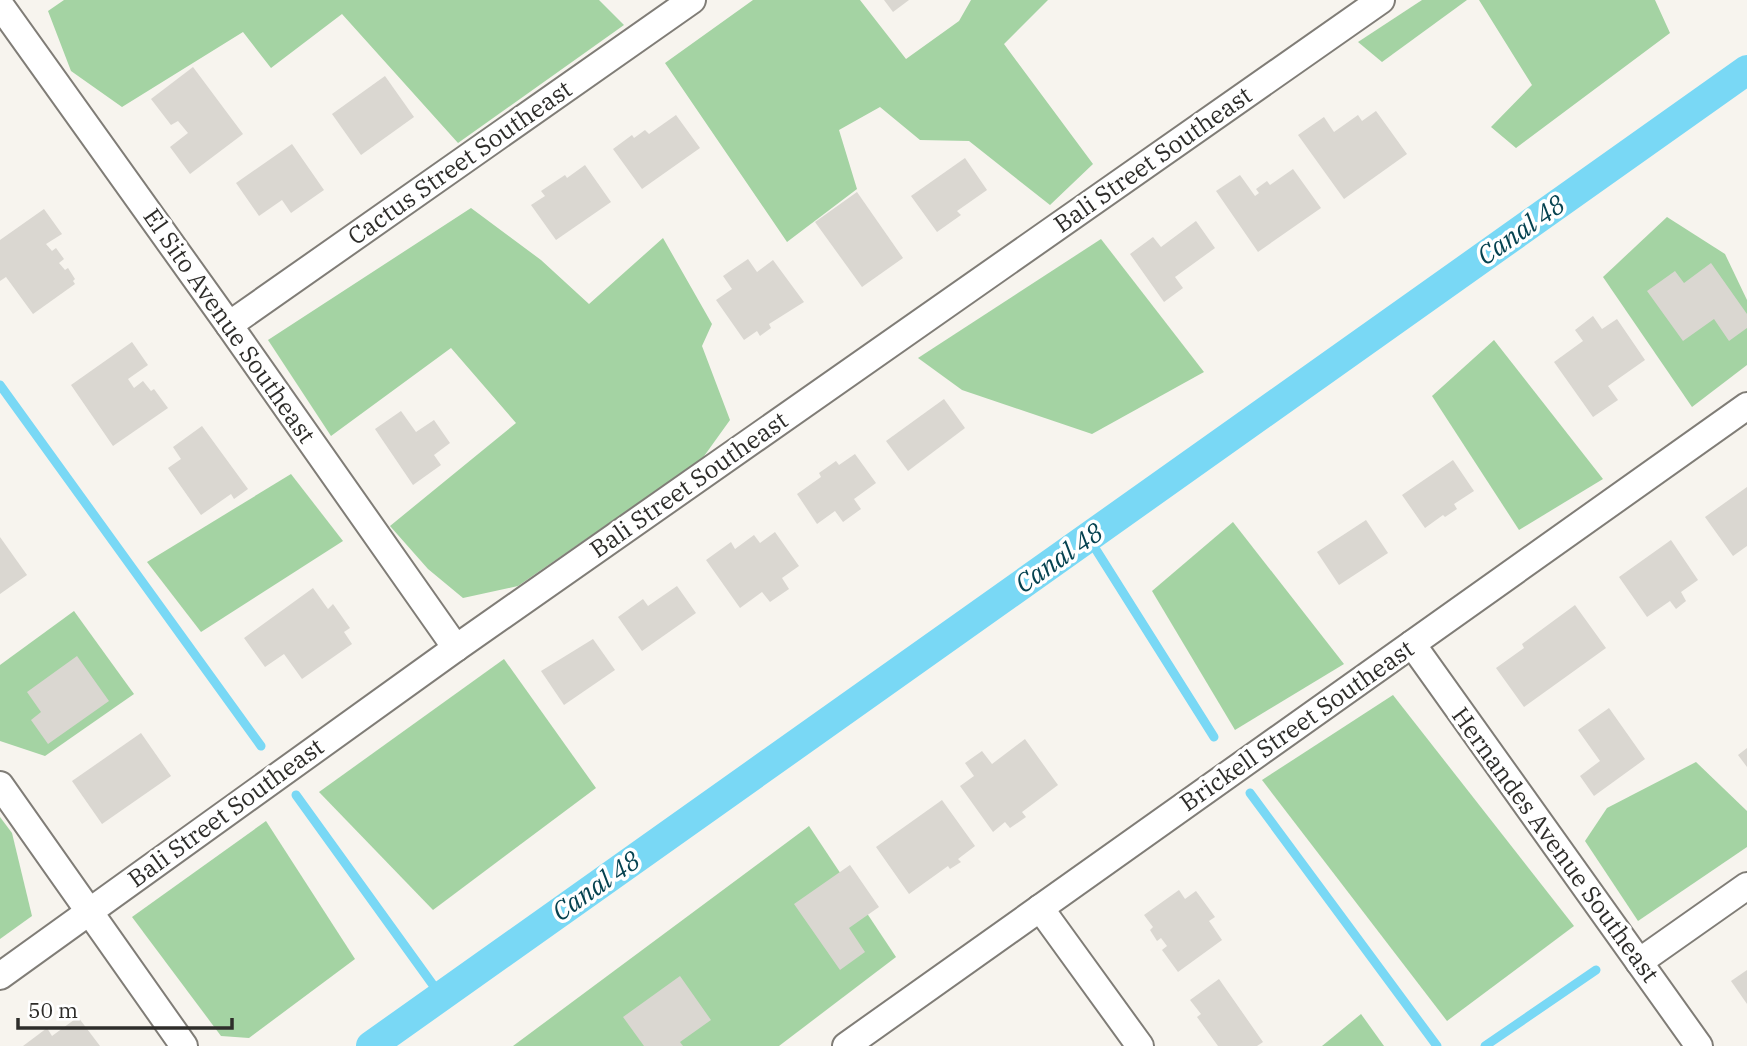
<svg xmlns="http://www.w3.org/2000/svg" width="1747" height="1046" font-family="'IBM Plex Serif',serif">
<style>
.green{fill:#a4d3a3}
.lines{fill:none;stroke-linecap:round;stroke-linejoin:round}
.stream{stroke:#79d8f5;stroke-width:9}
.canal{stroke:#79d8f5;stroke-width:30}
.building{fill:#dad7d1}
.minor-casing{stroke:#807d77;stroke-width:30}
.minor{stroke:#fff;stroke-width:26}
.labels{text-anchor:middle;stroke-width:7;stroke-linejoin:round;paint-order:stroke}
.street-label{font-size:24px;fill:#2e2d2a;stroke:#fff}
.water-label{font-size:26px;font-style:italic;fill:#054250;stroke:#fff}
</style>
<rect width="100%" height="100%" fill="#f7f4ee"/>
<g class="green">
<polygon points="64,0 599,0 624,25 458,143 342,14 271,68 243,32 122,107 71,71 48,11"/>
<polygon points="753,0 860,0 906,59 959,21 971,0 1048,0 1004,44 1093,164 1050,205 969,141 920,140 880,107 839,130 857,189 787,242 665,63"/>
<polygon points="1422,0 1467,0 1382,62 1358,42"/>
<polygon points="1479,0 1655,0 1670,33 1516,148 1491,127 1532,85"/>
<polygon points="471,208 541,260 589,304 663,238 712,324 702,346 730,420 702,459 518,586 463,598 428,569 390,526 516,423 451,348 331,436 268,340"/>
<polygon points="1667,217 1725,254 1747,300 1747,365 1692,407 1603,277"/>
<polygon points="1101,239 1204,372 1092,434 962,390 918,358"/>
<polygon points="1494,340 1603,479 1519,530 1432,396"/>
<polygon points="291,474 343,541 201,632 147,562"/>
<polygon points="1233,522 1344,664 1235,730 1152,591"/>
<polygon points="74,611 134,694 45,756 0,741 0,665"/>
<polygon points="504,659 596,788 433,910 319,792"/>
<polygon points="1393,695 1574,926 1447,1021 1262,780"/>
<polygon points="1696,762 1747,811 1747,847 1638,921 1585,841 1607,808"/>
<polygon points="0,817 12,833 32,916 0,939"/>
<polygon points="266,821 355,959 249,1038 221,1036 132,917"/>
<polygon points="809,826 896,957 779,1046 513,1046"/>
<polygon points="1361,1014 1384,1046 1322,1046"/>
</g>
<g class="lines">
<g class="stream">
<polyline points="0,385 261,746"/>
<polyline points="1088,537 1214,737"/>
<polyline points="1250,793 1437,1046"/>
<polyline points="296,795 441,996"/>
<polyline points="1485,1046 1596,970"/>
</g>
<polyline class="canal" points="371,1046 1747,70"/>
</g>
<g class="building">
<polygon points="884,0 909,0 893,12"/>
<polygon points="193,67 243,134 190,174 170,147 188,133 178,121 171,125 151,99"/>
<polygon points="385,76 414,117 361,155 332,114"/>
<polygon points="1376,111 1407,154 1344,199 1298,135 1324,117 1334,132 1358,115 1362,121"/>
<polygon points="676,115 700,148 642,189 613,149 632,135 634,138 645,130 649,134"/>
<polygon points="292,144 324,190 291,213 282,200 259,216 236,183"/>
<polygon points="965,158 987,190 957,211 961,215 937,232 911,196"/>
<polygon points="585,165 611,202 556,240 531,205 545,196 541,191 565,175 567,178"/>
<polygon points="1293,169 1321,208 1258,252 1216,191 1240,175 1255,196 1259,193 1256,189 1267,181 1270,185"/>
<polygon points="857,192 903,258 862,287 815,222"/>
<polygon points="44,209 62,234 46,244 52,251 56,248 64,259 59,263 65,270 68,268 75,279 73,281 75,284 33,314 6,277 0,281 0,240"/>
<polygon points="1196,221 1215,248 1175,277 1183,288 1164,302 1130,254 1153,237 1161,247"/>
<polygon points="748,259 757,272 773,260 804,302 769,324 771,328 760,336 757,331 744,340 716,300 732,289 723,276"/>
<polygon points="1711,263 1747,314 1747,328 1729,341 1714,319 1683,341 1647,291 1675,271 1684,283"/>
<polygon points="1593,316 1602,329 1617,319 1645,360 1608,386 1618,400 1593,417 1554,362 1583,341 1575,330"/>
<polygon points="132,342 148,365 128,379 134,388 143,381 151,391 154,389 168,408 113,446 71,385"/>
<polygon points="944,399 965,428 908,471 886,441"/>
<polygon points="401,411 416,432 434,420 450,443 434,455 441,465 413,485 375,429"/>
<polygon points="202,426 248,489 234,499 231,494 201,515 168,468 181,459 173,447"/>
<polygon points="855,454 876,483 854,499 861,509 843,522 835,511 817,524 797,494 821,477 819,473 836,461 839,465"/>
<polygon points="1453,460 1474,491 1454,504 1457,509 1445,517 1443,515 1425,528 1402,495"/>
<polygon points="1747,487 1747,546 1733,556 1705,517"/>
<polygon points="1366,520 1388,553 1339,585 1317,552"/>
<polygon points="775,532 799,566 782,578 789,589 770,602 762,592 740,608 706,560 731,542 735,549 754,535 760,543"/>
<polygon points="0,537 27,575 0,594"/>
<polygon points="1671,540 1698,580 1681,592 1686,601 1676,609 1670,601 1647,617 1619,577"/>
<polygon points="677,586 696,613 642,651 618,617 643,599 648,606"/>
<polygon points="313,588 328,609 333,604 350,628 344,632 352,644 302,679 284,654 265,667 244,638"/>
<polygon points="1575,605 1606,648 1524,707 1496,668 1524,648 1522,644"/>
<polygon points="593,639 615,670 564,705 541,671"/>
<polygon points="77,656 109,701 48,744 31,720 41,712 27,692"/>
<polygon points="1609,708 1645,759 1594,796 1580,776 1600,761 1578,730"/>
<polygon points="141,733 171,776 102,824 72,781"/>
<polygon points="1025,739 1058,785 1022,812 1026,817 1010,828 1005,822 993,832 960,786 974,776 965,763 982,751 992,764"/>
<polygon points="1747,748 1747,767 1738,755"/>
<polygon points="942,800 975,846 958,859 961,862 950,869 948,866 909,894 876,847"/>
<polygon points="850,865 879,907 849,928 865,952 840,970 794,904"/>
<polygon points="1179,890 1185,899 1196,891 1215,917 1209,921 1222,940 1178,972 1162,950 1167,946 1161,938 1157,941 1150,930 1153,927 1144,915"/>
<polygon points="1747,970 1747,1004 1731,981"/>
<polygon points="680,976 711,1020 680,1042 683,1046 644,1046 623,1017"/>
<polygon points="1219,979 1263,1042 1257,1046 1218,1046 1197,1017 1201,1014 1190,1000"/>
<polygon points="78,1017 100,1046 23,1046 47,1028 52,1036"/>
</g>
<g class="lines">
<g class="minor-casing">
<g id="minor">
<polyline points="0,5 229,325 456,648"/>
<polyline points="229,325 692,0"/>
<polyline points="1412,644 1699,1046"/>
<polyline points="0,785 184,1046"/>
<polyline points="1040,908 1140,1046"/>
<polyline points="1639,962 1747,886"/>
<polyline points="0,976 456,648 1381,0"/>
<polyline points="846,1046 1747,406"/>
</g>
</g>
<use href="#minor" class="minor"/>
</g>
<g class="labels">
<g class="street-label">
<text transform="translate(1153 160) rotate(-35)" y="8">Bali Street Southeast</text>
<text transform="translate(460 163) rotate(-35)" y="8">Cactus Street Southeast</text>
<text transform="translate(229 326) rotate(55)" y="8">El Sito Avenue Southeast</text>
<text transform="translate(689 485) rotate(-35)" y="8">Bali Street Southeast</text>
<text transform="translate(1297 726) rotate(-35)" y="8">Brickell Street Southeast</text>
<text transform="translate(226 813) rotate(-36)" y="8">Bali Street Southeast</text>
<text transform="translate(1555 845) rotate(54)" y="8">Hernandes Avenue Southeast</text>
</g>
<g class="water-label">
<text transform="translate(1521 230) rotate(-35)" y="9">Canal 48</text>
<text transform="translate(1059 558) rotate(-35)" y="9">Canal 48</text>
<text transform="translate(596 886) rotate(-35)" y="9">Canal 48</text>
</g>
</g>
<path d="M18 1018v10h214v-10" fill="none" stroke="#2e2d2a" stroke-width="3.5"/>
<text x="28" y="1018" font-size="21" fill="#2e2d2a" stroke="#ffffff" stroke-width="5" paint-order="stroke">50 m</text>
</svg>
